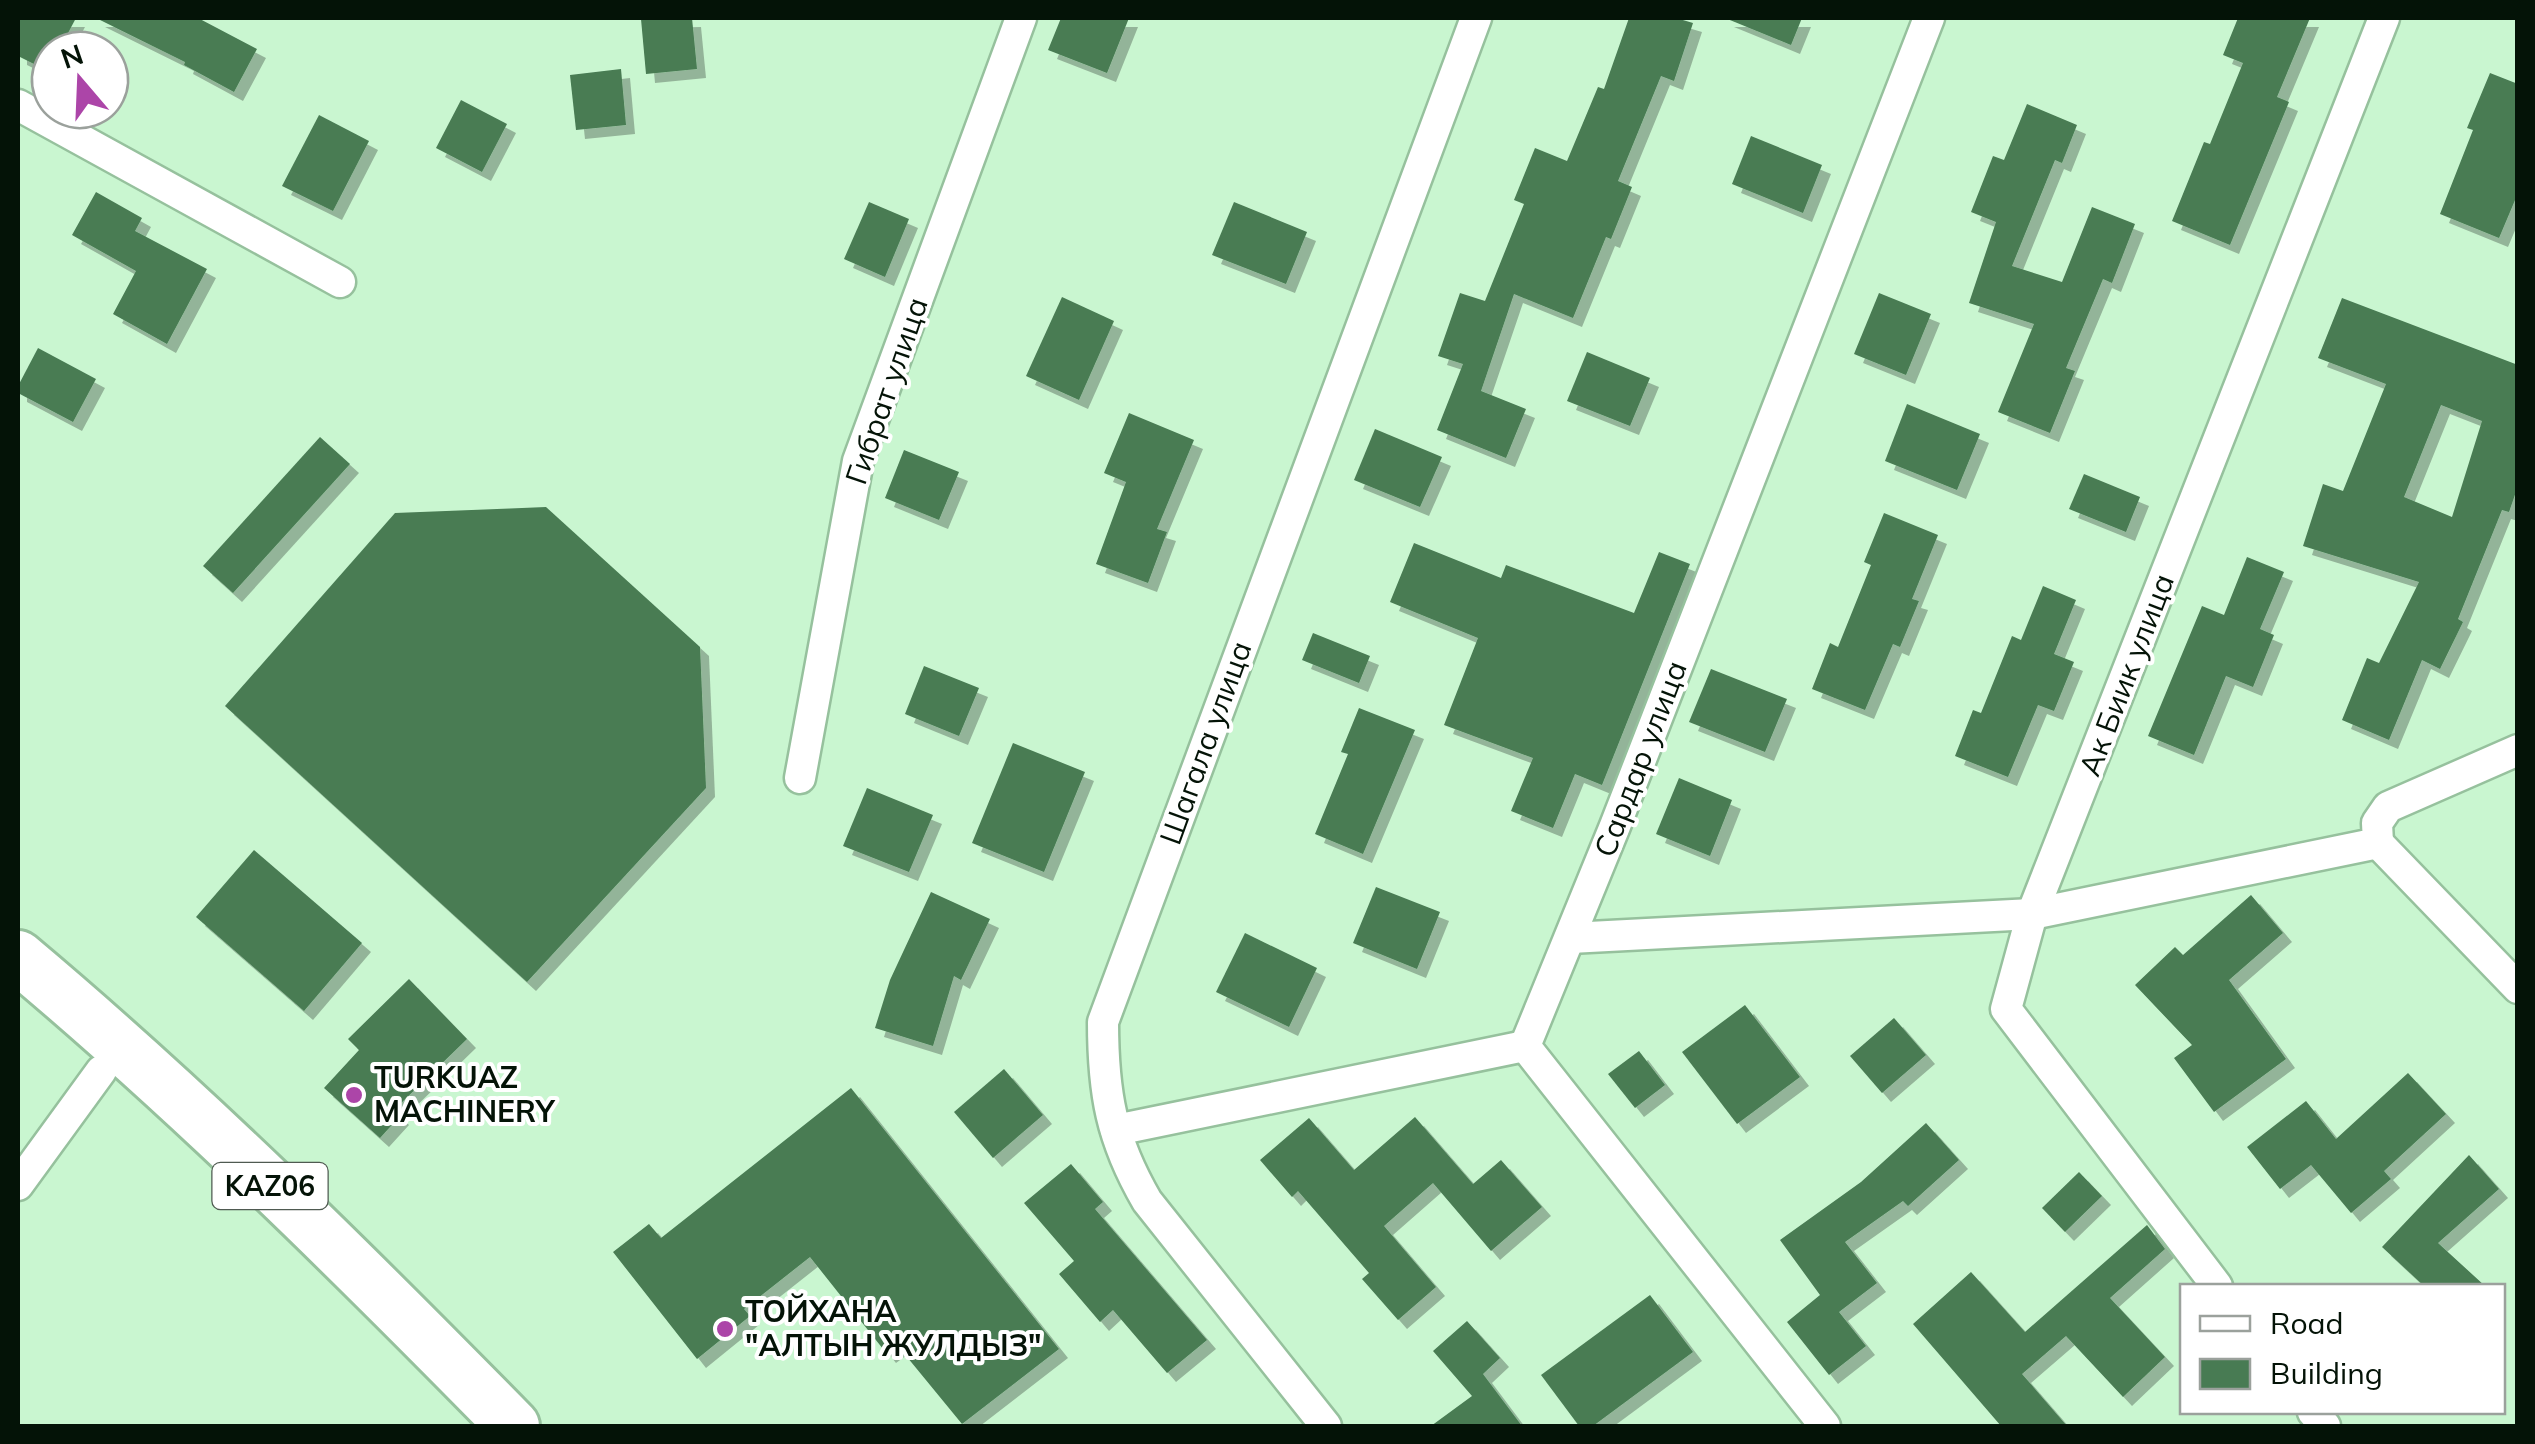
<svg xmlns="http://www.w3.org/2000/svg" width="2535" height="1444" font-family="Mulish,sans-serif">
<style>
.building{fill:#487b53;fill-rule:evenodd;filter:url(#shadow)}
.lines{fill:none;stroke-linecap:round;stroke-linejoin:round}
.street-casing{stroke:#96c19d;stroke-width:35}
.highway-casing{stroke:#96c19d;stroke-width:58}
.street{stroke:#fff;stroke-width:30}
.highway{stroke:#fff;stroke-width:52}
.poi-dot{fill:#ac45a8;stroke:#fff;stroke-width:4}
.labels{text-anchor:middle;stroke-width:8;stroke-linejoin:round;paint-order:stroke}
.shield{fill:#fff;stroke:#4f5a51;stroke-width:2.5}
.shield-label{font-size:28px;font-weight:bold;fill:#041307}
.street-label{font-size:30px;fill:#041307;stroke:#fff}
.poi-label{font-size:30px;font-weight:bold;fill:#041307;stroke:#fff;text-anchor:start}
</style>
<defs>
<filter id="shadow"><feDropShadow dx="9" dy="9" stdDeviation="0" flood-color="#0004"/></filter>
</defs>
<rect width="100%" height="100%" fill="#c9f6d0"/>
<g class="building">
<polygon points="18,18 76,18 59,50 50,50 50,72 18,56"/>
<polygon points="96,18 198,18 257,49 234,92 184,65 185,62"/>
<polygon points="692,18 697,69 646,74 641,19"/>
<polygon points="1061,18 1129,18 1107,73 1048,50"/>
<polygon points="1629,18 1676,18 1693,23 1674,81 1661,76 1618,181 1632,187 1611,239 1606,237 1573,318 1514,294 1481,391 1526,409 1506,458 1437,430 1463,364 1438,356 1460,293 1485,301 1524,204 1514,200 1535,148 1567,161 1598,87 1604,89"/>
<polygon points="1725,18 1802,18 1791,45"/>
<polygon points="2238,18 2310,18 2277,97 2289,102 2230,245 2172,221 2204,142 2210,144 2243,63 2223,55"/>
<polygon points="621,69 626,125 576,130 570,75"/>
<polygon points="2490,73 2518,84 2518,193 2499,238 2440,214 2473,130 2467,128"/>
<polygon points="461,100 507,124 482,172 436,148"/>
<polygon points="2027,104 2077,125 2062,163 2055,160 2012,266 2062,282 2092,207 2135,224 2112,283 2103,279 2066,368 2075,371 2050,433 1998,412 2034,324 1969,303 1996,222 1971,212 1993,156 2004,160"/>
<polygon points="319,115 369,141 333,211 282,186"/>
<polygon points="1751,136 1822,165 1803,213 1732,184"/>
<polygon points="96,192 142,218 135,231 207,269 167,344 113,314 136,271 72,235"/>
<polygon points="869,202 909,219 885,277 844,259"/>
<polygon points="1234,202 1307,232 1286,284 1212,255"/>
<polygon points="1879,293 1931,314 1906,375 1854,354"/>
<polygon points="1062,297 1114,321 1079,400 1026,376"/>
<path d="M 2342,298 L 2518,365 L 2518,486 L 2509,512 L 2502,510 L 2458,619 L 2463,622 L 2440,669 L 2422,660 L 2389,740 L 2342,720 L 2367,658 L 2379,663 L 2419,582 L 2303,546 L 2323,484 L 2343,491 L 2386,384 L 2318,358 ZM 2441,405 L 2482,421 L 2452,517 L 2404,497 Z"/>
<polygon points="38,348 96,379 73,422 18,393 18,386"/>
<polygon points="1587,352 1650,378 1630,426 1567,401"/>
<polygon points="1907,404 1980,434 1957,490 1885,461"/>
<polygon points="1129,413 1194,440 1157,529 1167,532 1148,583 1096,564 1126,482 1104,473"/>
<polygon points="1375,429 1442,457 1420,507 1354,480"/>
<polygon points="320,437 350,464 233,593 203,566"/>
<polygon points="904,450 959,472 939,520 885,498"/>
<polygon points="2084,474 2140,497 2126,532 2069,509"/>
<polygon points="546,507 700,647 706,788 527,982 225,706 395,513"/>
<polygon points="1884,513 1938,535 1912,599 1919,601 1900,647 1893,644 1865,710 1812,689 1830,643 1838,647 1871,565 1864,562"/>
<polygon points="1414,543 1501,578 1506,565 1634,613 1659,552 1690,564 1602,785 1575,774 1553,828 1511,811 1533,758 1444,725 1478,638 1390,602"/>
<polygon points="2247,557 2284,572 2260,629 2274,635 2253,687 2226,676 2194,755 2148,736 2202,606 2224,615"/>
<polygon points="2043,586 2076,600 2054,654 2074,662 2054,711 2038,705 2008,777 1955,756 1973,710 1981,713 2012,636 2021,640"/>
<polygon points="1313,633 1370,656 1359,683 1302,660"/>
<polygon points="924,666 979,688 959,736 905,714"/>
<polygon points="1711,669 1787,699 1765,752 1689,722"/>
<polygon points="1359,708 1415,730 1363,854 1315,834 1348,754 1341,752"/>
<polygon points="1013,743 1085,772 1044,872 972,843"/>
<polygon points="1679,778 1732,800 1710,856 1656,834"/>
<polygon points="867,788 933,815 909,872 843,846"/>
<polygon points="254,850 362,943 304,1011 196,917"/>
<polygon points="1376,887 1440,912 1417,969 1353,943"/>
<polygon points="931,892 990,919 961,980 954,976 933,1046 875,1028 890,980"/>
<polygon points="2251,895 2283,933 2229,980 2286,1059 2214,1112 2174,1058 2192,1045 2135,985 2175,947 2183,955"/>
<polygon points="1245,933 1317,968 1289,1027 1216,992"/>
<polygon points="409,979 467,1039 394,1110 400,1116 380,1138 324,1088 359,1050 348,1039"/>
<polygon points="1745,1005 1800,1077 1737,1124 1682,1052"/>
<polygon points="1894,1018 1926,1055 1882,1093 1850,1056"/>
<polygon points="1639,1051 1665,1085 1635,1108 1608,1074"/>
<polygon points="1004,1069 1043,1115 993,1158 954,1112"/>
<polygon points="2408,1073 2446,1114 2384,1171 2391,1179 2351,1213 2311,1165 2280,1189 2247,1147 2306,1101 2336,1139"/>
<polygon points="851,1088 1059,1349 962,1424 898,1346 887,1354 810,1257 744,1309 750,1316 697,1359 613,1252 649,1224 661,1238"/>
<polygon points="1415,1117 1473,1184 1501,1160 1542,1207 1491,1251 1433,1183 1384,1226 1436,1287 1398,1320 1362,1279 1369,1273 1298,1191 1292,1197 1260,1160 1309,1118 1354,1170"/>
<polygon points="1926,1123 1959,1160 1908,1206 1903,1201 1845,1242 1877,1283 1839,1312 1866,1346 1829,1375 1787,1322 1820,1295 1780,1240 1861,1182"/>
<polygon points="2469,1155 2499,1189 2438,1243 2485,1286 2424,1286 2382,1247"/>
<polygon points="1071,1164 1103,1202 1095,1209 1207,1340 1167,1373 1113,1310 1100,1322 1059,1274 1074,1261 1024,1203"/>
<polygon points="2079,1172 2102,1196 2065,1232 2042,1208"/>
<polygon points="2147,1225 2165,1249 2110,1298 2165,1357 2123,1397 2066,1336 2022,1374 2067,1426 2001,1426 1913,1324 1971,1272 2025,1332"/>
<polygon points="1650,1295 1693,1352 1593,1426 1579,1426 1541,1375"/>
<polygon points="1467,1321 1500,1358 1483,1374 1522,1426 1431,1426 1472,1396 1433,1351"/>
</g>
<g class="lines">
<g class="street-casing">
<g id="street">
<polyline points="18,105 340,282"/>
<polyline points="800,778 858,461 1021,18"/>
<polyline points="2378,843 2518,988"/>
<polyline points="1570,938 2032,914 2378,843 2377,823 2388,807 2518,750"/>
<polyline points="1116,1130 1525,1046"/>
<polyline points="18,1185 101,1071"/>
<polyline points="2217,1286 2006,1009 2032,914 2384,18"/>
<polyline points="2313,1412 2325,1426"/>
<path d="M 1326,1426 L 1147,1201 C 1111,1139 1103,1093 1103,1022 L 1476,18"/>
<polyline points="1825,1426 1525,1046 1615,826 1929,18"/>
</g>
</g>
<g class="highway-casing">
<path id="highway" d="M 18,957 C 192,1103 354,1264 513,1426"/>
</g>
<use href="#street" class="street"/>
<use href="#highway" class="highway"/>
</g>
<g class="poi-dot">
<circle cx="354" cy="1095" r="10"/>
<circle cx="725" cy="1329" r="10"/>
</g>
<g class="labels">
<rect class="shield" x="212.5" y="1163" width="115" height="46" rx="8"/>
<g class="shield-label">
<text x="270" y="1196">KАZ06</text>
</g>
<g class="street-label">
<text transform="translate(887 391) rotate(-71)" y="10">Гибрат улица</text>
<text transform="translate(2127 675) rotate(-69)" y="10">Ак Биик улица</text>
<text transform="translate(1206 743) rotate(-70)" y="10">Шагала улица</text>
<text transform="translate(1641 759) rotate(-69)" y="10">Сардар улица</text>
</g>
<g class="poi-label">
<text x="374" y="1088">TURKUAZ<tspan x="374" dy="34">MACHINERY</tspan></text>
<text x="745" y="1322">ТОЙХАНА<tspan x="745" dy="34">"АЛТЫН ЖУЛДЫЗ"</tspan></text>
</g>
</g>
<rect width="2535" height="1444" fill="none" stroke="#041307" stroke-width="40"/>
<rect x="2180" y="1284" width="325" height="130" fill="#ffffff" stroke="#9ba19c" stroke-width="2.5"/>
<rect x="2200" y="1316" width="50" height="15" fill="#ffffff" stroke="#9ba19c" stroke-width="2.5"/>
<text x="2270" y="1334" font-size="30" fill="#041307">Road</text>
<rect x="2200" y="1359" width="50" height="30" fill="#487b53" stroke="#9ba19c" stroke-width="2.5"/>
<text x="2270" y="1384" font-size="30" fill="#041307">Building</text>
<g transform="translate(80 80) rotate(341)"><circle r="48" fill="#ffffff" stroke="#9ba19c" stroke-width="2.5"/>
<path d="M0-8L18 38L0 25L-18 38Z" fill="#ac45a8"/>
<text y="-15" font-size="28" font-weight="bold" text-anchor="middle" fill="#041307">N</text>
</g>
</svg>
